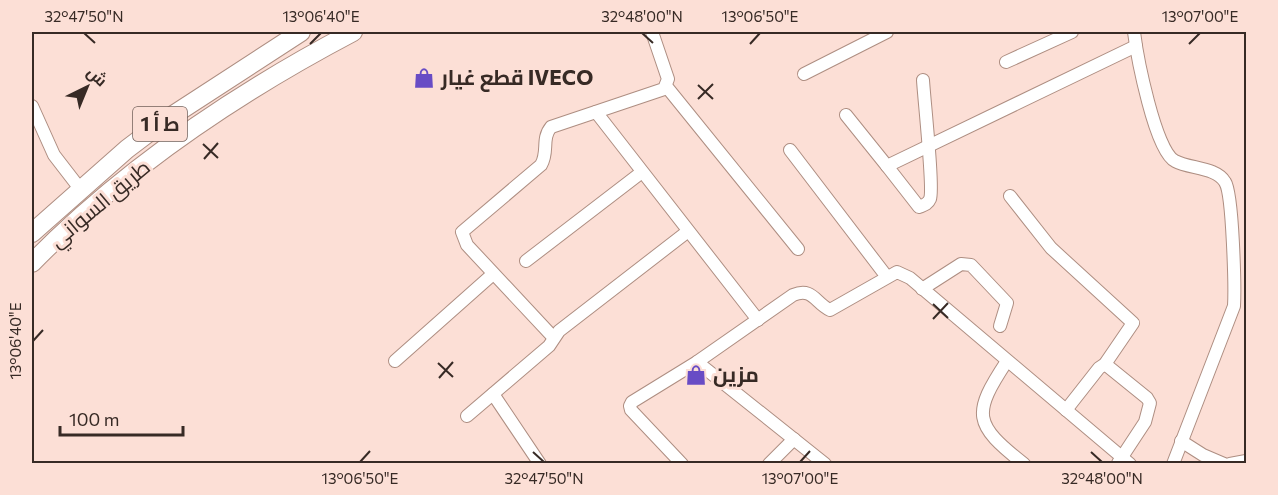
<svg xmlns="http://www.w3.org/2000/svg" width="1278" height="495" font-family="Commissioner,Cairo,sans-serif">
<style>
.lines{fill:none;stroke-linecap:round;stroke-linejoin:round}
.minor-casing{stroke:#ae8e82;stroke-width:14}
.highway-casing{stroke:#ae8e82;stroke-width:20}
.minor{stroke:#fff;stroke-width:12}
.highway{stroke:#fff;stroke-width:18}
.ticks{fill:none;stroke:#372a25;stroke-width:2}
.labels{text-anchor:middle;stroke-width:6;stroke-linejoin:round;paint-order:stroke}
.shield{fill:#fcdfd6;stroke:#72605a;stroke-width:1.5}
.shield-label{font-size:20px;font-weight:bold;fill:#372a25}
.poi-label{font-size:21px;font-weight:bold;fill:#372a25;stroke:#fcdfd6;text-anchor:start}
.street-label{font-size:21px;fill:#372a25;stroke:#fcdfd6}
.neatline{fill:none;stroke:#372a25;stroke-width:2}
.ticks-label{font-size:15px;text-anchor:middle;fill:#372a25}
</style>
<rect width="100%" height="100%" fill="#fcdfd6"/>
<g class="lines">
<g class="minor-casing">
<g id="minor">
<path d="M 1134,32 C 1137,56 1155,151 1175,161 C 1190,169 1216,167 1225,182 C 1233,194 1235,289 1234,306 L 1173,464"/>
<polyline points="1006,62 1072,32"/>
<polyline points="804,74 887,32"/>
<polyline points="666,86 798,249"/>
<polyline points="32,106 54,155 81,190"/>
<polyline points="596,112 758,320"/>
<polyline points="846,115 887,166 1136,46"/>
<polyline points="790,150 887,277"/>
<path d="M 887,166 L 919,207 C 924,205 928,204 930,199 C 934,189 924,98 923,80"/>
<polyline points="1010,196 1051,248 1133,323 1105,364 1099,368 1066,410"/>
<polyline points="526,261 642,172"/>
<polyline points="922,289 961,264 971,265 1007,303 1000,326"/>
<path d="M 553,337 L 467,245 L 462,232 L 541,165 C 549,152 541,139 551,127 L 664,89 L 668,79 L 652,32"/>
<polyline points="395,361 493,274"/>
<path d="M 1007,361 C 972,414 973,424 1024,464"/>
<polyline points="697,362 825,464"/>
<polyline points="1105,364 1147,398 1150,403 1145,422 1118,463"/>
<polyline points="493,394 540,464"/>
<polyline points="467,416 549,346 559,331 687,232"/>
<polyline points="1181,441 1203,455 1224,464"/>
<path d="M 682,464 L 631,410 L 630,406 L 632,402 L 697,362 L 793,295 C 813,287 815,303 830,310 L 897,272 L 910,278 L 1130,464"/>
<polyline points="769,464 794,439"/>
<polyline points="1230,464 1246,461"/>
</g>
</g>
<g class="highway-casing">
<g id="highway">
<polyline points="32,233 127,149 164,121 301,32"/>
<path d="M 32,263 C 124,169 237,93 353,32"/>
</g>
</g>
<use href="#minor" class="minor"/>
<use href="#highway" class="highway"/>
</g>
<path class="ticks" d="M 84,33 L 95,43M 642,33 L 653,43M 310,44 L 321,33M 750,44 L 760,33M 1189,44 L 1200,33M 698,85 L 713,99M 698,99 L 713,84M 203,144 L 218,158M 204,159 L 218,143M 933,304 L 948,318M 933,319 L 948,303M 33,341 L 43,330M 438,363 L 453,377M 439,378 L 453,362M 533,452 L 544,462M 1091,452 L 1102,462M 360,462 L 370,451M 800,462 L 810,451"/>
<defs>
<g id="shop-bare" transform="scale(1.62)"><path d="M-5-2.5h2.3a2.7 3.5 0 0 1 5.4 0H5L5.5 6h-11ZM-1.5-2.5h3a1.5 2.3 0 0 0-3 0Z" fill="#684cc5" stroke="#fcdfd6" stroke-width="2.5" paint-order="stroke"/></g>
</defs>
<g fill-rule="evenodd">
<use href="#shop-bare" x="424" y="78"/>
<use href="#shop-bare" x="696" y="375"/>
</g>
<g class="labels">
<rect class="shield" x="133" y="107" width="54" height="34" rx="4.5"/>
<g class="shield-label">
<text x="160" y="131">ط أ 1</text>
</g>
<g class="poi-label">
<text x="441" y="85">قطع غيار IVECO</text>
<text x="713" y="382">مزين</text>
</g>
<g class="street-label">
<text transform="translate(100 204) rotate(-40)" y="7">طريق السواني</text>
</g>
</g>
<rect width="1278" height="495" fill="none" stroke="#fcdfd6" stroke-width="66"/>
<g transform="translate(87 87) rotate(43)" stroke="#fcdfd6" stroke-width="4.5" paint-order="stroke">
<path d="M0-4.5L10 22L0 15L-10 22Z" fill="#372a25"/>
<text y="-9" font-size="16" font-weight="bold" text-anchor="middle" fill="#372a25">ش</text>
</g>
<path d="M60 426v9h123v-9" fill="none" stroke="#372a25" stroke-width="3"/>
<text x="69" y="426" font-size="18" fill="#372a25" stroke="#fcdfd6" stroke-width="4.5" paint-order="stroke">100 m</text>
<rect x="33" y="33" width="1212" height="429" class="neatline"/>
<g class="ticks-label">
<text x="84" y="22">32°47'50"N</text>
<text x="321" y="22">13°06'40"E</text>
<text x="642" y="22">32°48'00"N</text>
<text x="760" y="22">13°06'50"E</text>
<text x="1200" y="22">13°07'00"E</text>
<text transform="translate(16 341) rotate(-90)" y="5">13°06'40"E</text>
<text x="360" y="484">13°06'50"E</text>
<text x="544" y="484">32°47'50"N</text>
<text x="800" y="484">13°07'00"E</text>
<text x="1102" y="484">32°48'00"N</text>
</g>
</svg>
